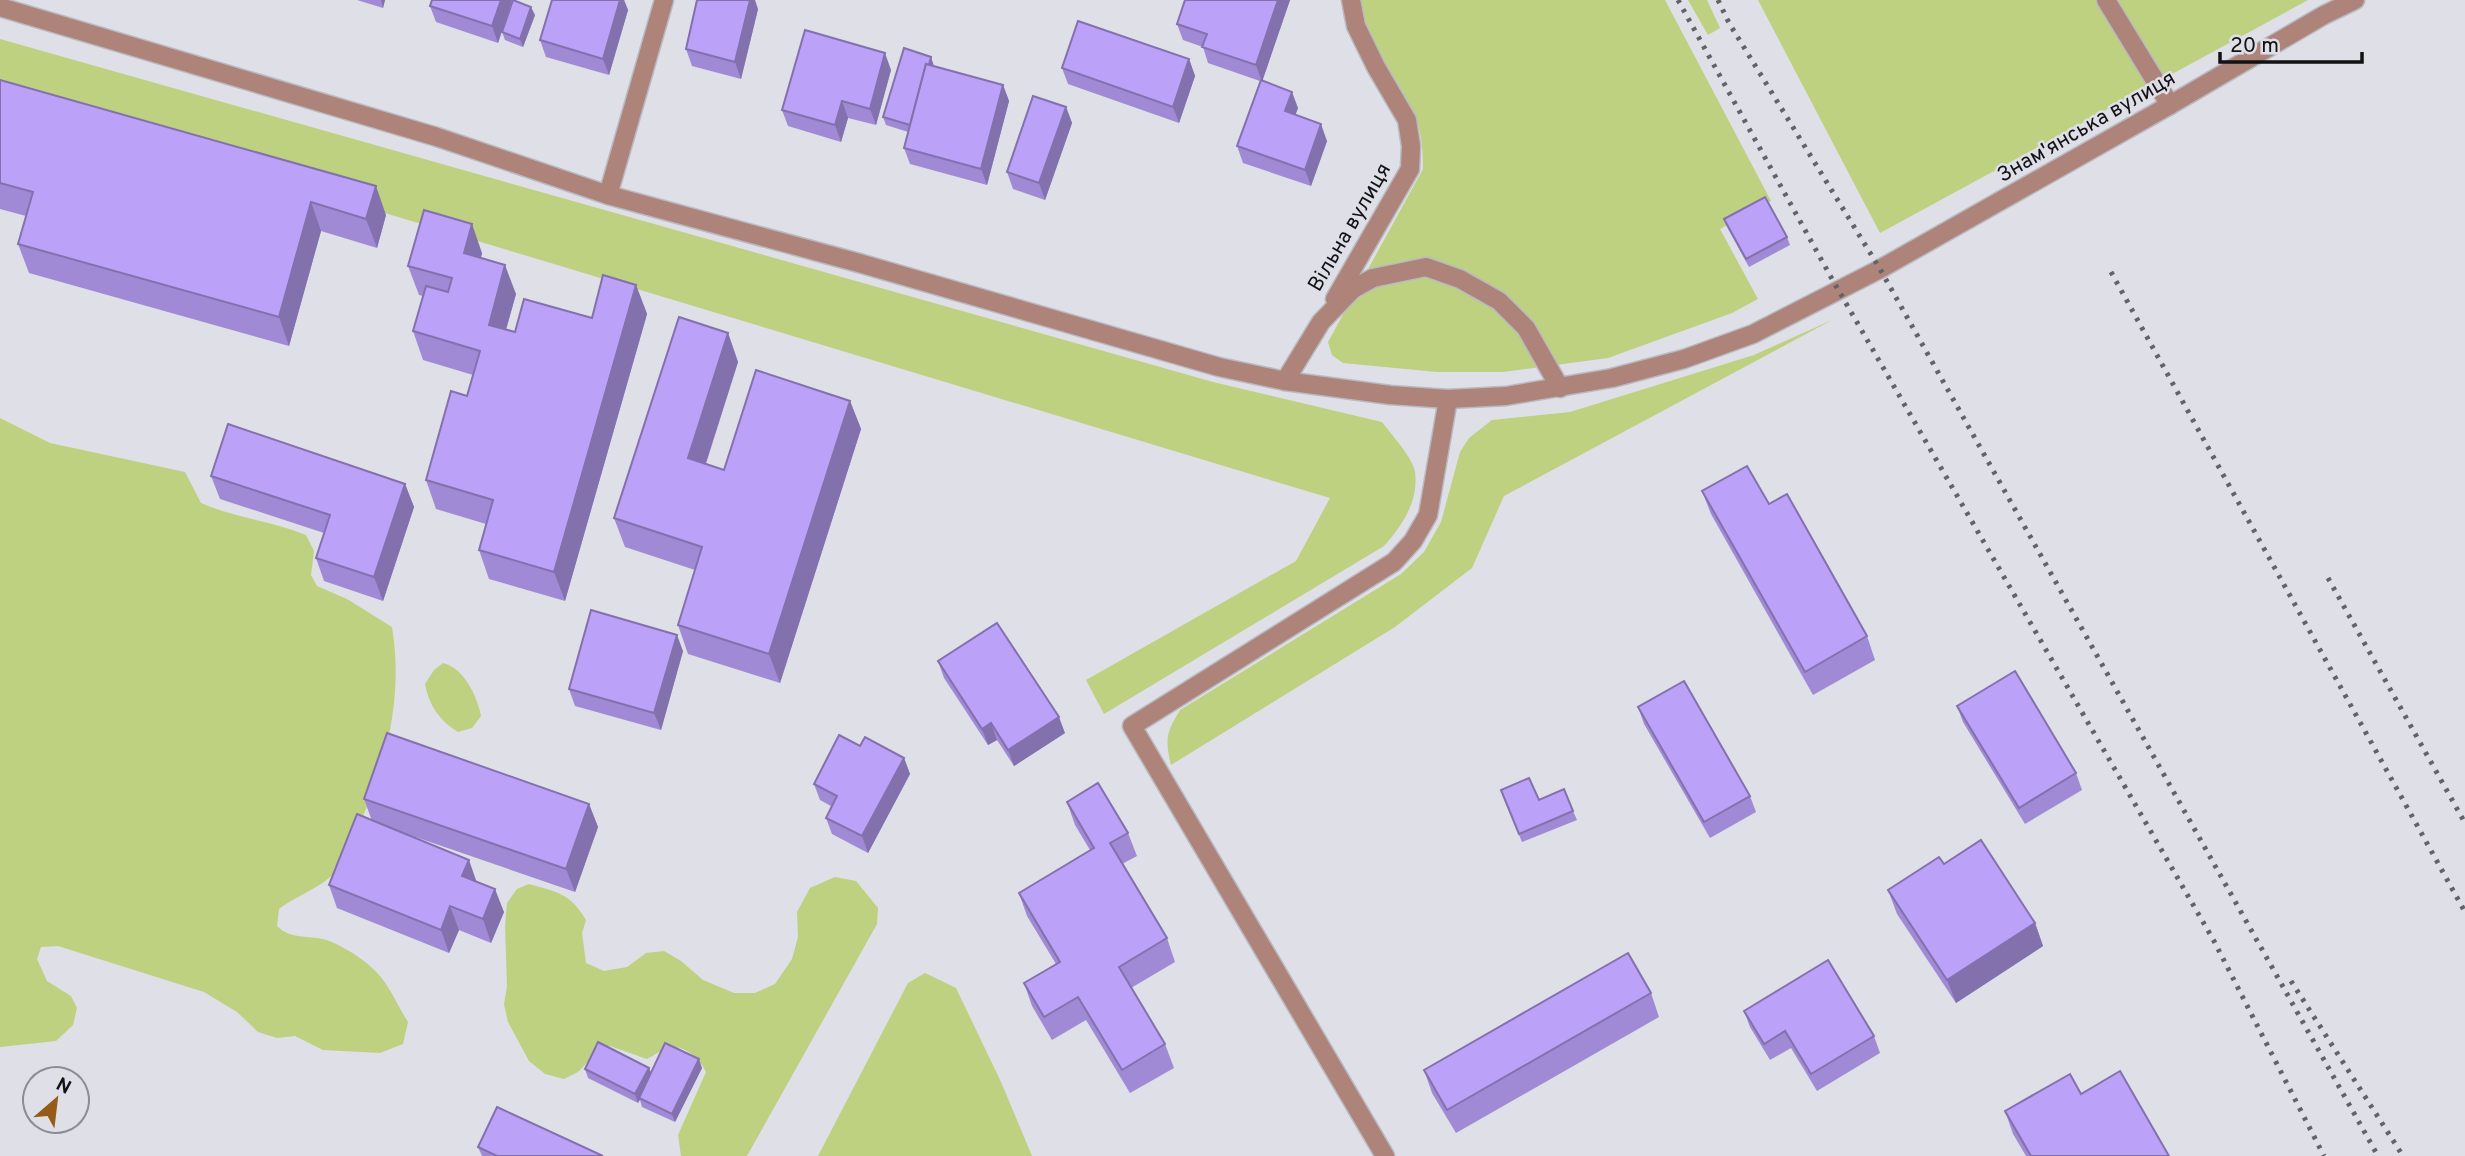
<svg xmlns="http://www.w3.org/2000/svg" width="2465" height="1156" font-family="Overpass,sans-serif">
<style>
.green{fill:#bdd180}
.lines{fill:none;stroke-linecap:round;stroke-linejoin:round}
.minor-casing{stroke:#b9bac1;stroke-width:21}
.minor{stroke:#ae8379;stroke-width:18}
.rail{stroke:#626368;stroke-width:5;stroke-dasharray:3.5 7;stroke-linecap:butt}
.wall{fill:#a18ad5}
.shaded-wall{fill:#8371ae}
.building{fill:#bba1f8;stroke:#8371ae;stroke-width:2}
.labels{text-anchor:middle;stroke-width:5;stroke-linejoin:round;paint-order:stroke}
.street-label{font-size:21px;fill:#121215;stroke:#dedfe7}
</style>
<rect width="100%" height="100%" fill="#dedfe7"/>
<g class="green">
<path d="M 1361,0 L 1665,0 L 1771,201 L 1720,229 L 1758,299 L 1732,313 L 1608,358 L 1503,372 L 1437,372 L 1343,363 L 1332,355 L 1328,342 L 1423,169 C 1423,151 1422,134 1415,116 C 1397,74 1367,50 1361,0 Z"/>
<polygon points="1688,0 1707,0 1720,28 1708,35"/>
<polygon points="1758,0 2308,0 1880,233"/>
<path d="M 0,39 L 1213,382 L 1382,422 C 1391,434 1413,458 1415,472 C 1419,501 1402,526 1384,546 L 1104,714 L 1086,680 L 1296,561 L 1330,498 L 0,97 Z"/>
<path d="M 1832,320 L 1504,496 L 1472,568 L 1395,627 L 1171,765 C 1165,739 1166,733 1180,710 L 1401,574 L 1424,552 L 1441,522 L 1460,452 L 1469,438 L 1492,420 L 1570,412 L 1754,355 Z"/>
<path d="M 0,418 L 50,443 L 185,472 L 201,503 C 235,518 272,521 306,535 L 314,551 L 311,575 L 317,586 L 347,599 L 392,627 C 404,700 385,771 354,836 C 349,847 344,861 337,870 C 322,888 297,895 279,909 L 277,926 C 292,941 311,934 329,941 C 349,949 374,965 386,984 C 394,996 400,1010 408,1022 L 403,1044 L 380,1053 L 323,1050 L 295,1036 L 277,1038 L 258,1032 L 237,1012 L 204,992 L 58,946 L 41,947 L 37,959 L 47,981 L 71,996 L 77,1008 L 73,1025 L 56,1041 L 0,1047 Z"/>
<path d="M 443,663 C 464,668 477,696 481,716 L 472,728 L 458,732 C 440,721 429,706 425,684 L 434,670 Z"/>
<path d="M 835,877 L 856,881 L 878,908 L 877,924 L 747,1156 L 681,1156 L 678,1135 L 706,1072 C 700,1059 684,1044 669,1048 C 662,1050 654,1055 647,1059 L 610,1046 L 603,1046 L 578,1072 L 564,1079 L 545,1074 L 529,1061 L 508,1022 L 504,1004 L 507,987 L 505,926 L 507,903 L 517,889 L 529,884 C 557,892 570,893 586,920 L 582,933 L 586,963 L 604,971 L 627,967 L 646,953 L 664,951 L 681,961 L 703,980 L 734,993 L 755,993 L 775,984 L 792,959 L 798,937 L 797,912 L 810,888 Z"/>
<polygon points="925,973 956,988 1001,1082 1032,1156 818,1156 908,983"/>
</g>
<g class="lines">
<g class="minor-casing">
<g id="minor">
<polyline points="2106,0 2170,105"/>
<polyline points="0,7 437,137 608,195 859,263 1219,367 1285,381 1390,395 1448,399 1506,396 1612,378 1684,359 1753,334 1880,269 2170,105 2324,15 2355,0"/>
<polyline points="608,195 664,0"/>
<polyline points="1335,299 1410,169 1411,146 1407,120 1376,67 1356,26 1351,0"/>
<polyline points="1285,381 1321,322 1353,289 1373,278 1426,267 1460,279 1499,301 1526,328 1560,388"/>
<polyline points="1385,1156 1132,726 1394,562 1413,541 1428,515 1448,399"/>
</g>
</g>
<use href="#minor" class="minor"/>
<g class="rail">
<polyline points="1678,0 1832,279 2214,941 2324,1156"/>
<polyline points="1718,0 1729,23 1880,269 2378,1156"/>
<polyline points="2111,272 2465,912"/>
<polyline points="2328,578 2465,823"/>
<polyline points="2291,981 2403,1156"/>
</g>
</g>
<g class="wall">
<polygon points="357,0 385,0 383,8"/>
<polygon points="512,0 498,43 436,22 430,6"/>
<polygon points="552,0 624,0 628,10 609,75 546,57 540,40"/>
<polygon points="1185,0 1290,0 1262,81 1298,108 1295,115 1327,141 1311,186 1243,163 1237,146 1260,81 1208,63 1203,47 1183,40 1177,24"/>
<polygon points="758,9 741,79 692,66 686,49"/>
<polygon points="535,15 523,47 505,40 502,32"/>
<polygon points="1189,59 1195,76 1179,123 1068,84 1062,68"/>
<polygon points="934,66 1003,85 1009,101 987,185 910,164 904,148 908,132 886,125 883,117"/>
<polygon points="891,70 876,125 848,118 841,142 788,126 782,110"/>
<polygon points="0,80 386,215 377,248 321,231 289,346 29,273 18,244 26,216 0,209"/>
<polygon points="1066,107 1072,123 1045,200 1013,189 1007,172"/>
<polygon points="1724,219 1787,237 1790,245 1749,267 1727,227"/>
<polygon points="482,253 481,258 516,294 506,330 515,332 592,318 636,285 647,314 565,601 489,579 479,550 486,524 436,509 426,480 467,396 473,375 423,360 413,331 423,296 419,295 408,266"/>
<polygon points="728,333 738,362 706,464 724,470 850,401 861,429 780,683 688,654 678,625 695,570 625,547 614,518"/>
<polygon points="211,476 405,484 414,507 383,601 324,581 316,558 324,533 220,499"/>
<polygon points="1702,491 1867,636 1875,660 1813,695 1711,514"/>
<polygon points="683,651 661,730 575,706 569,689"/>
<polygon points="938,661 1065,733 1014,766 997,740 988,745 944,678"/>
<polygon points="1957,706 2076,773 2082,790 2025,824 1963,722"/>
<polygon points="1638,707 1750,796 1756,812 1710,838 1644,724"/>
<polygon points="860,746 904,758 910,774 868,853 832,834 826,818 831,806 820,800 814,784"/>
<polygon points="364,799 589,804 598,827 575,892 395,830 477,881 504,912 491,943 459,930 449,953 337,908 329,885 372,821"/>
<polygon points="1504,799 1539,800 1573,811 1577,820 1522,842"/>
<polygon points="1067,802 1128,833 1137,856 1122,864 1167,938 1175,962 1131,988 1165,1044 1174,1068 1130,1093 1086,1020 1052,1040 1032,1006 1024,983 1056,964 1027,916 1019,893 1090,850 1075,825"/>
<polygon points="1944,864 2035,923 2043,946 1956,1003 1897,914 1888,890"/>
<polygon points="1651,993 1659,1017 1456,1133 1432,1093 1424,1070"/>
<polygon points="1744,1011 1874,1036 1880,1053 1817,1091 1791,1048 1770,1060 1750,1027"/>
<polygon points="649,1068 651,1073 702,1068 675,1122 642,1107 640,1100 638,1103 588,1078 585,1069"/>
<polygon points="2081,1094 2169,1156 2026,1156 2013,1134 2005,1111"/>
<polygon points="478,1147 603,1156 482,1156"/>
</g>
<g class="shaded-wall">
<polygon points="381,0 385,0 383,8"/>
<polygon points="501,0 512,0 498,43 492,26"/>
<polygon points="620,0 624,0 628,10 609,75 603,59"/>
<polygon points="750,0 755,0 758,9 741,79 735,62"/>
<polygon points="1278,0 1290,0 1262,82 1256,65"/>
<polygon points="531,7 535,15 523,47 520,39"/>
<polygon points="885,53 891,70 876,125 870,109"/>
<polygon points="931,57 934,66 913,134 910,125"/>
<polygon points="1189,59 1195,76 1179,123 1173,107"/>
<polygon points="1003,85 1009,101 987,185 981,169"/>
<polygon points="1292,92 1298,108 1291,127 1285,111"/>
<polygon points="842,101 848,118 841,142 835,125"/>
<polygon points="1066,107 1072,123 1045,200 1039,183"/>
<polygon points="1321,124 1327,141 1311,186 1305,170"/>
<polygon points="376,186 386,215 377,248 366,219"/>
<polygon points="311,202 321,231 289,346 279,317"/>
<polygon points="472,224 482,253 474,282 464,253"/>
<polygon points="505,265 516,294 499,354 489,325"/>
<polygon points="636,285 647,314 565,601 554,572"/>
<polygon points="728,333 738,362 698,487 688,458"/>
<polygon points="850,401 861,429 780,683 769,654"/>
<polygon points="405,484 414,507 383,601 374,577"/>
<polygon points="677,635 683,651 661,730 654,713"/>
<polygon points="1059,717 1065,733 1014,766 1008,750"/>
<polygon points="991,723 997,740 988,745 982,729"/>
<polygon points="904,758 910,774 868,853 862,836"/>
<polygon points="589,804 598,827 575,892 566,869"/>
<polygon points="469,860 477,883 462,876"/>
<polygon points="495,889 504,912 491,943 483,919"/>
<polygon points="450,906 459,930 449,953 441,930"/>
<polygon points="2035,923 2043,946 1956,1003 1947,980"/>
<polygon points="699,1059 702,1068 675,1122 672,1114"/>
<polygon points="649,1068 652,1076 638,1103 635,1094"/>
</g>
<g class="building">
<polygon points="432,0 501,0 492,26 430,6"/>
<polygon points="513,0 531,7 520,39 502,32"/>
<polygon points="552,0 620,0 603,59 540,40"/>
<polygon points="697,0 750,0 735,62 686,49"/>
<polygon points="1185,0 1278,0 1256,65 1202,47 1207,34 1177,24"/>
<polygon points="1078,21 1189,59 1173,107 1062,68"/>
<polygon points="805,30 885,53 870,109 842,101 835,125 782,110"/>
<polygon points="904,48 931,57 929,65 926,64 910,125 883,117"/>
<polygon points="926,64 1003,85 981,169 904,148"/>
<polygon points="0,80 376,186 366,219 311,202 279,317 18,244 33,192 0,183"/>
<polygon points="1261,80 1292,92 1285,111 1321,124 1305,170 1237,146"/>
<polygon points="1033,96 1066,107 1039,183 1007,172"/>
<polygon points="1765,197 1787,237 1746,259 1724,219"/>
<polygon points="424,210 472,224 464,253 505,265 489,325 515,332 524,299 592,318 603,275 636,285 554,572 479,550 493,500 426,480 451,391 467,396 480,351 413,331 426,286 448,292 452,278 408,266"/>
<polygon points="679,317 728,333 688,458 724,470 756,370 850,401 769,654 678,625 702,547 614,518"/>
<polygon points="228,424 405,484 374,577 316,558 330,515 211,476"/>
<polygon points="1747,466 1769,504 1787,494 1867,636 1805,672 1702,491"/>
<polygon points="591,610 677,635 654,713 569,689"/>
<polygon points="997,623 1059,717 1008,750 991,723 982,729 938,661"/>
<polygon points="2015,671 2076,773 2019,808 1957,706"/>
<polygon points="1684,681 1750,796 1704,822 1638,707"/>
<polygon points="387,733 589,804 566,869 364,799"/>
<polygon points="839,735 860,746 865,737 904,758 862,836 826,818 837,796 814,784"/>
<polygon points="1529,778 1539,800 1564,789 1573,811 1519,834 1501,790"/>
<polygon points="1098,783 1128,833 1110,843 1167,938 1119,967 1165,1044 1122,1070 1078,997 1044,1017 1024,983 1060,962 1019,893 1094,848 1067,802"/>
<polygon points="357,814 469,860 462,876 495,889 483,919 450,906 441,930 329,885"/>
<polygon points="1981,840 2035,923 1947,980 1888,890 1939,857 1944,864"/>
<polygon points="1628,953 1651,993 1447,1110 1424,1070"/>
<polygon points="1828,960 1874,1036 1811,1074 1785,1031 1764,1044 1744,1011"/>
<polygon points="598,1042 649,1068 635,1094 585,1069"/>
<polygon points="665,1043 699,1059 672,1114 639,1098"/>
<polygon points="2120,1071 2169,1156 2031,1156 2005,1111 2070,1074 2081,1094"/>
<polygon points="497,1107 603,1156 497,1156 478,1147"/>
</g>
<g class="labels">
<g class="street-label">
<text transform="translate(2086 126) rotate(-30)" y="7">Знам'янська вулиця</text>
<text transform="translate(1349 227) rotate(-60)" y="7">Вільна вулиця</text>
</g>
</g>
<g transform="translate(56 1100) rotate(28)"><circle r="33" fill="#dedfe7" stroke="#8c8d93" stroke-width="2"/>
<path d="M0-5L12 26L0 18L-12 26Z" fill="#955c18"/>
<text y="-10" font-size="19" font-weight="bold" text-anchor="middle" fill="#121215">N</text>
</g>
<path d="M2220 52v10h142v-10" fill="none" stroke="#121215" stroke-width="3.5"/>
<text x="2230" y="52" font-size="21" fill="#121215" stroke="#dedfe7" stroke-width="5" paint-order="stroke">20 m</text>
</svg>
